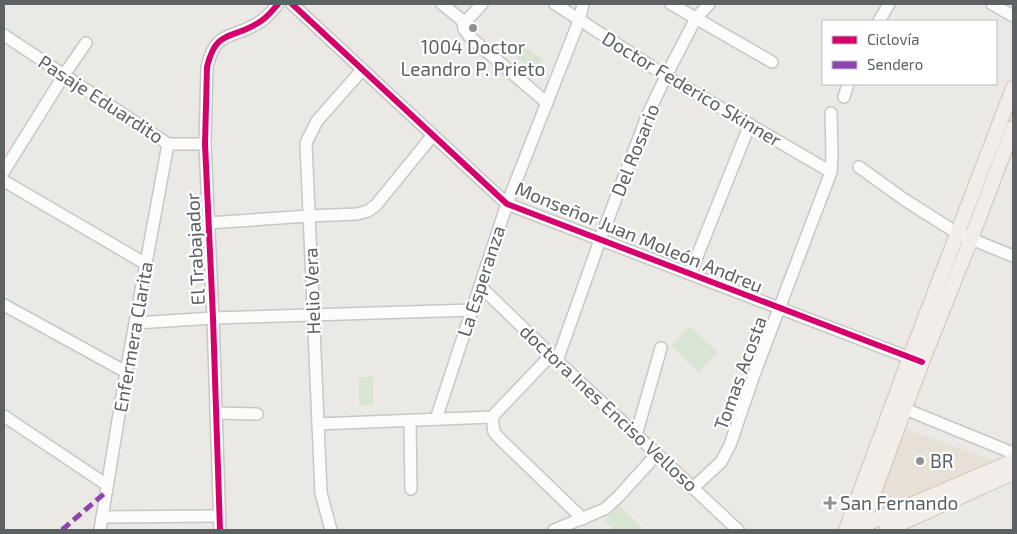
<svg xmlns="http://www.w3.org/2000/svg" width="1017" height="534" font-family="'Exo 2',sans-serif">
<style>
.commercial{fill:#e7e0d6}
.green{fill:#d9e5d3}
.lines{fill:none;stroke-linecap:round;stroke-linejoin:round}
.minor-casing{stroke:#c7c7c6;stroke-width:14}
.major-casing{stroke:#d1c3b6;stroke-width:16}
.minor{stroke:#fcfcfb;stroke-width:11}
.major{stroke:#f2ede8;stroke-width:14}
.quiet{stroke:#8e44ad;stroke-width:5;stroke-dasharray:10 5;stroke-linecap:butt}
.cycleway-casing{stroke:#fff;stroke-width:9}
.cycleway{stroke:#d6006c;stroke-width:6}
.poi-dot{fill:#8e9191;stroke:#fff;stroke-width:2}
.labels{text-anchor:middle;stroke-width:4.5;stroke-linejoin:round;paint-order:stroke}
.poi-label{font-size:19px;fill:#5c6163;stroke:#fff;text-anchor:start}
.street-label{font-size:19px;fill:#5c6163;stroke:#fff}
</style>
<rect width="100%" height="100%" fill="#ebe9e6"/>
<polygon class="commercial" points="899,427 997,461 874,516"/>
<g class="green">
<polygon points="524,47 543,60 536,71 516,58"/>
<polygon points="690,326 717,352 699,372 671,346"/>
<rect x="359" y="377" width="14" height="28"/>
<polygon points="619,506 642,527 639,530 615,530 605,521"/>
</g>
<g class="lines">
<g class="minor-casing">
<g id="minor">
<polyline points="292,4 507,204 918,361"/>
<polyline points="442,4 463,21"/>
<polyline points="555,4 666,76 831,172"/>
<polyline points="671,4 772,62"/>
<polyline points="992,4 1013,16"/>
<polyline points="463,21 464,29 470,37 547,103"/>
<polyline points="463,21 468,19 482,4"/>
<polyline points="879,21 889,4"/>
<polyline points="4,35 168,144 205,144"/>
<polyline points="844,97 848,84"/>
<polyline points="859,167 905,200 957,233 1013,256"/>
<polyline points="4,171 64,75 86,43"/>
<polyline points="4,181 146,264"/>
<polyline points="208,223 309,216 357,214 368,211 376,205 433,135"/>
<polyline points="690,274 750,124"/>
<polyline points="480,286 551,355 738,530"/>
<polyline points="4,305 126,372"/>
<polyline points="136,323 213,318 472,310"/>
<polyline points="557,361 600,240 648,114 666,76 696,18 709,4"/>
<polyline points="905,409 1013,453"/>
<polyline points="216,413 257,414"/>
<polyline points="4,416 107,485"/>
<polyline points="492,417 494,432 500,439 583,519"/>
<polyline points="436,419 507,204 579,21 583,4"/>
<polyline points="410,420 411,489"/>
<polyline points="318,424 492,417 551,355"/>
<polyline points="636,435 661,348"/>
<polyline points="693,488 721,462 730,445 755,372 831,172 832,154 831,113"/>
<polyline points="102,517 220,516"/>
<polyline points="100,530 126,372 168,144"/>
<path d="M 220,530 L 213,318 L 205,144 L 207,67 C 216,29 231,40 258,23 C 266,19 272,11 278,4"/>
<polyline points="331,530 321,493 306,143 317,121 362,70"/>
<polyline points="554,530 605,509 619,496 657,454"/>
</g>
</g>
<g class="major-casing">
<g id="major">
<polyline points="857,528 1013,461"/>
<polyline points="846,530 910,357 1013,88"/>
<polyline points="860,530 922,362 971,239 1013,128"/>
<polyline points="886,530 1013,473"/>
</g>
</g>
<use href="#minor" class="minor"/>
<use href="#major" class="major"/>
<polyline class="quiet" points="62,530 106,492"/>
<g class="cycleway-casing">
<g id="cycleway">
<polyline points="292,4 507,204 922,362"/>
<path d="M 220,530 L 213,318 L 205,144 L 207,67 C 216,29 231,40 258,23 C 266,19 272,11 278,4"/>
</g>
</g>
<use href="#cycleway" class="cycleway"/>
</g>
<g class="poi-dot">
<circle cx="473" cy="28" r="5"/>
<circle cx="920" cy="461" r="5"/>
<path d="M827.5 495.5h5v5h5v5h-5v5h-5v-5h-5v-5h5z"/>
</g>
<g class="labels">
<g class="poi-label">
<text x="473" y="54" text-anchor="middle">1004 Doctor<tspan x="473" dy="22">Leandro P. Prieto</tspan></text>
<text x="930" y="468">BR</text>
<text x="840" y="510">San Fernando</text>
</g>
<g class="street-label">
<text transform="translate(692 89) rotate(31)" y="7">Doctor Federico Skinner</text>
<text transform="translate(101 99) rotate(33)" y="7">Pasaje Eduardito</text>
<text transform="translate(635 150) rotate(-68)" y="7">Del Rosario</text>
<text transform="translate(639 237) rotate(22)" y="7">Monseñor Juan Moleón Andreu</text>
<text transform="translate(195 249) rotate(-93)" y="7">El Trabajador</text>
<text transform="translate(481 281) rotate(-72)" y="7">La Esperanza</text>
<text transform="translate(312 291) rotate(-92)" y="7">Helio Vera</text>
<text transform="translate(133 337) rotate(-80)" y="7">Enfermera Clarita</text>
<text transform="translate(740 373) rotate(-70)" y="7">Tomas Acosta</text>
<text transform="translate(609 408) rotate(43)" y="7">doctora Ines Enciso Velloso</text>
</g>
</g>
<rect width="1017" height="534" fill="none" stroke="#5c6163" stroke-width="10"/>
<rect x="822" y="20" width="175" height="65" fill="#ffffff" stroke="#bec0c1"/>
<rect x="832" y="36" width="25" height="8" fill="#d6006c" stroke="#bec0c1"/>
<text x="867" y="45" font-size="15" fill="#5c6163">Ciclovía</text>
<rect x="832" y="61" width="25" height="8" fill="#8e44ad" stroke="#bec0c1"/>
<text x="867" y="70" font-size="15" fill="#5c6163">Sendero</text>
</svg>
